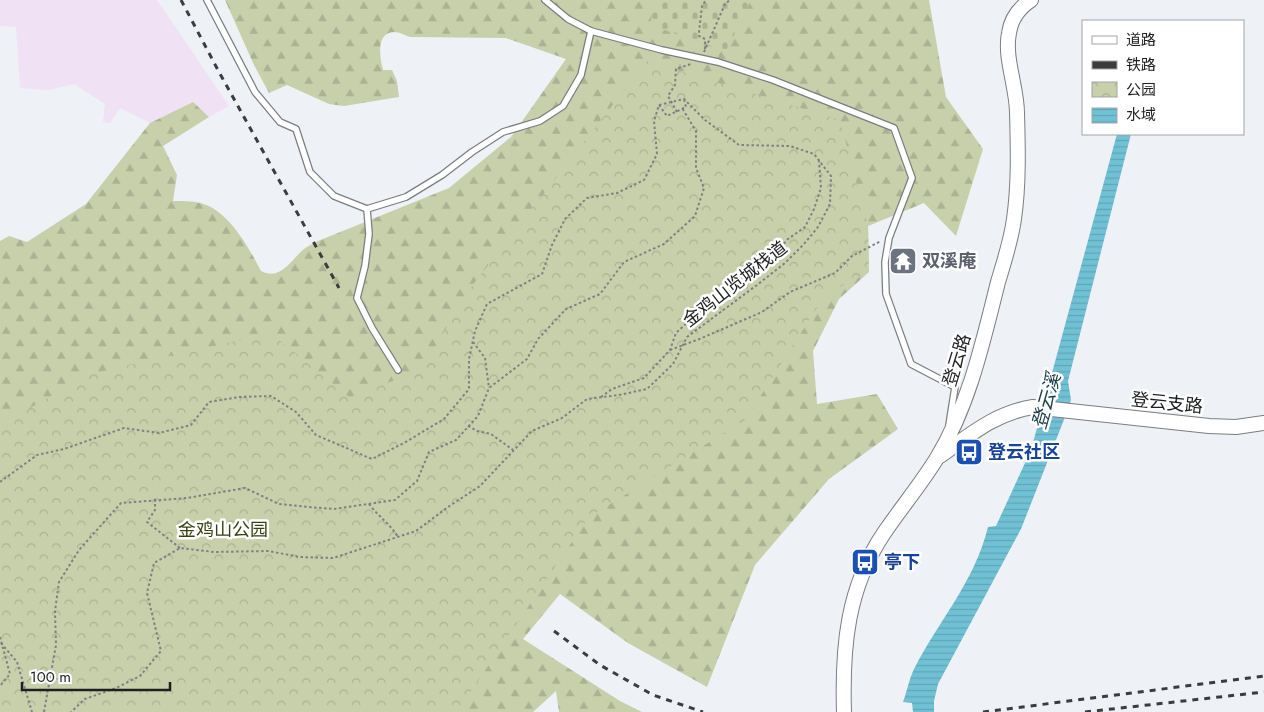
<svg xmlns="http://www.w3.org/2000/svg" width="1264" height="712" font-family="Jost,'Noto Sans SC',sans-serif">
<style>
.industrial{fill:#f1e1f4}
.forest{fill:url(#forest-firs)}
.cemetery{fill:url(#cemetery-stones)}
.park{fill:url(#park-crowns)}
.water{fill:url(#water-rules)}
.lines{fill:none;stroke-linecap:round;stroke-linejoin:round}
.service-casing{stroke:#7b7d82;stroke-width:8}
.tertiary-casing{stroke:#7b7d82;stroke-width:16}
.path{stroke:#7e8083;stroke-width:2;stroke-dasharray:2.5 2.5;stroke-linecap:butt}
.service{stroke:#fff;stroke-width:5.5}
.tertiary{stroke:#fff;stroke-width:14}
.rail{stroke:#3b3c3e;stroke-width:3;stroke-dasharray:6 6;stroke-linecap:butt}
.path-bridge{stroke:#7e8083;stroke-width:2;stroke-dasharray:2.5 2.5;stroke-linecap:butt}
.labels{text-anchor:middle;stroke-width:5;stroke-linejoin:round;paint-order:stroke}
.worship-label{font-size:18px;font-weight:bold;fill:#5b616d;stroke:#fff;text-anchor:start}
.street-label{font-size:18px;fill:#1e1f21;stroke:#fff}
.transit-label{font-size:18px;font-weight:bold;fill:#164399;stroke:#fff;text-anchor:start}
.park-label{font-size:18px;fill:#394113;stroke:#fff}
.water-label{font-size:19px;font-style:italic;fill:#193e47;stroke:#fff}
</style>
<defs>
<pattern id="forest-firs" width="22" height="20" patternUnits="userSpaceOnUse" patternTransform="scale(1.25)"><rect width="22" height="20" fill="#c7d0ab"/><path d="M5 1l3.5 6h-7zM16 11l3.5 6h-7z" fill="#aab293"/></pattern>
<pattern id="cemetery-stones" width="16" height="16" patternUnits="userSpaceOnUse" patternTransform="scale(1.25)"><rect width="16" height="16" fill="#c7d0ab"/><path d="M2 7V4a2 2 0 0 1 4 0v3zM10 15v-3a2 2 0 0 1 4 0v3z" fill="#aab293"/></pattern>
<pattern id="park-crowns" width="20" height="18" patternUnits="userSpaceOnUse" patternTransform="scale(1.25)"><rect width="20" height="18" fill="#c7d0ab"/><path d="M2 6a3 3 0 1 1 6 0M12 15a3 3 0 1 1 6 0" fill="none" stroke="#aab293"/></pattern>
<pattern id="water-rules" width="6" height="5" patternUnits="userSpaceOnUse" patternTransform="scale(1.25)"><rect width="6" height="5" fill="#71c1d4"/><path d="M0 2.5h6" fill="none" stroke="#61a5b6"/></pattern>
</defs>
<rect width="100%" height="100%" fill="#eef1f6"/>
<polygon class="industrial" points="0,0 157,0 229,106 209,117 193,102 150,123 120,108 110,123 103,122 105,104 74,84 49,90 20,88 16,27 0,26"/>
<path class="forest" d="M 225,0 L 929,0 L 946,97 L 983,149 L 956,236 L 924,203 L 868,226 L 869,272 L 839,299 L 813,351 L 817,404 L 877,394 L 898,429 L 829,479 L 755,565 L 707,687 L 628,643 L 560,594 L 523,639 L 620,701 L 642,712 L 559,712 L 556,691 L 533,712 L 0,712 L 0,241 L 9,236 L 27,242 L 86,204 L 150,123 L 193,102 L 209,117 L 163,146 L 177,175 L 173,201 C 182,201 192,201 200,203 C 228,209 249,248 261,271 C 281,281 291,260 304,249 C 308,246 314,243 318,241 L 449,188 L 511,137 L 566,59 L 506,38 L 410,37 C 405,35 399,32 394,32 C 375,33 380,58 383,70 L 392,70 L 397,81 L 399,97 L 344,106 L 329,104 L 287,85 L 269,93 L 254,65 Z"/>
<polygon class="cemetery" points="655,0 751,0 726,51 650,25"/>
<polygon class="park" points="647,61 840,120 868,226 869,272 826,294 745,420 588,518 457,712 0,712 0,425 90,374 271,333 350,398 422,369 468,291"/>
<path class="water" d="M 1117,134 L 1131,134 L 1068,381 L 1071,400 L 1067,412 L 1021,529 L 938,684 L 934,701 L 934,712 L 913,712 L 912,703 L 903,702 C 907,692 909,679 914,669 C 939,620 974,583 988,527 L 996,526 L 1031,450 Z"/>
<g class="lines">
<g class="service-casing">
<g id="service">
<polyline points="207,0 255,92 280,122 296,129 310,172 334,196 367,209 406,197 442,175 472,152 503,132 540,121 563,106 581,75 591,31 568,19 545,0"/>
<polyline points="591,31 662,50 718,62 773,80 894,128 912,178 889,238 885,262 886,294 911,364 955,387 949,425"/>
<polyline points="367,209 369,234 365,266 357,298 372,328 398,370"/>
</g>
</g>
<g class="tertiary-casing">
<g id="tertiary">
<path d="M 940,456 C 970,435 995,413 1033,407 L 1209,426 L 1236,427 L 1264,423"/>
<path d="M 844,712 C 842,647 847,588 884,533 C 901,508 921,484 937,458 C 969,405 983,342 998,282 C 1004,262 1011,241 1014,219 C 1019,184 1018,148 1017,113 C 1017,87 1004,58 1009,33 C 1011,19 1019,8 1031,0"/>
</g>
</g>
<g class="path">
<polyline points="705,49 705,39 699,36 699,32 702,6 706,0"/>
<polyline points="704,52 725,4 730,0"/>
<polyline points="659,105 667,116 686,107 684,99"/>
<polyline points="677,112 668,96 675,85 676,69 691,64"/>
<polyline points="473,342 485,358 489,388"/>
<polyline points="670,350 702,338 762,312 790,292 835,273 852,256 881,241"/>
<polyline points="601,397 612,389 644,378 670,350 676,333 691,319 712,302 756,276 788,239 805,227 814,209 821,188 819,161"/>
<polyline points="468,426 477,431 491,434 513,450"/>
<polyline points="155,499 155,510 147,522 180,548"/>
<path d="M 369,504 C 378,516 390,524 398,537"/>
<polyline points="0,637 10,674 0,686"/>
<polyline points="1,643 17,662 32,712"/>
<polyline points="44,712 56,645 55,611 59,582 79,550 121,503 187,498 245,488 279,504 308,507 334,509 395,500 417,481 429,452 456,440 478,416 489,388 527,359 538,339 566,309 600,294 624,262 664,244 695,216 704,188 696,168 696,131 682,108"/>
</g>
<use href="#service" class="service"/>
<use href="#tertiary" class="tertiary"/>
<g class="rail">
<polyline points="181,0 219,72 339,288"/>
<polyline points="554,631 600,665 653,695 703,712"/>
<polyline points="983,712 1264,676"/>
<polyline points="1085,712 1264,692"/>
</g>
<polyline class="path-bridge" points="0,482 37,455 64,449 124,428 159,433 191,425 209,402 239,397 271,396 296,412 316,435 372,459 404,443 444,419 469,389 469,359 475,331 487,304 542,274 552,245 565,219 587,198 617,193 644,180 657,154 654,121 659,105 684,99 705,120 739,145 790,146 814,154 831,176 830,204 818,227 804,244 785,263 757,285 687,337 673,364 647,389 619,395 587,399 562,418 532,431 480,486 448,507 416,531 333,558 299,557 269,551 214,552 180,548 154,563 147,593 161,651 140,676 116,688 85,699 71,712"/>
</g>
<defs>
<g id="temple-square" transform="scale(1.4375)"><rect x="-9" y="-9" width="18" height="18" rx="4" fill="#6b7280" stroke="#fff"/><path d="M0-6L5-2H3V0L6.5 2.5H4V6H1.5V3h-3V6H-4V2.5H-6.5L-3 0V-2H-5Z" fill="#fff"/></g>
<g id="bus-square" transform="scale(1.4375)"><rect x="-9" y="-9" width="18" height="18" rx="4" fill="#1a4fb4" stroke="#fff"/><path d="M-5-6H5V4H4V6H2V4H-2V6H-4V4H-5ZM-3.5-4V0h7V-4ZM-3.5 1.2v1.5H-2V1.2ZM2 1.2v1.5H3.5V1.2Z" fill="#fff"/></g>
</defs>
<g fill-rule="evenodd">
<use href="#temple-square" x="903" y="261"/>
<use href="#bus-square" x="969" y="452"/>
<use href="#bus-square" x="865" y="562"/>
</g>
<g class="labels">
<g class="worship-label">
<text x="922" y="267">双溪庵</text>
</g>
<g class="street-label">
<text transform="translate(735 284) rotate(-38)" y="6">金鸡山览城栈道</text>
<text transform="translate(957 360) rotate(-73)" y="6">登云路</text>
<text transform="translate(1167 403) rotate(6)" y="6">登云支路</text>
</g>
<g class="transit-label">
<text x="988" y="458">登云社区</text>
<text x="884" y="568">亭下</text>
</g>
<g class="park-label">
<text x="223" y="536">金鸡山公园</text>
</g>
<g class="water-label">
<text transform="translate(1046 401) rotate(-74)" y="7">登云溪</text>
</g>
</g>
<rect x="1082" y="20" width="162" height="115" fill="#ffffff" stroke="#a5a5a6"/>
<rect x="1092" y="36" width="25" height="8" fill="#ffffff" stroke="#a5a5a6"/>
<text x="1126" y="45" font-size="15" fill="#1e1f21">道路</text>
<rect x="1092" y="61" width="25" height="8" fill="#3b3c3e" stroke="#a5a5a6"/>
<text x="1126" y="70" font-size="15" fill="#1e1f21">铁路</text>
<rect x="1092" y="82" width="25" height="15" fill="url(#park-crowns)" stroke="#a5a5a6"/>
<text x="1126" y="95" font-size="15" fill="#1e1f21">公园</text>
<rect x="1092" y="108" width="25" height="15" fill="url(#water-rules)" stroke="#a5a5a6"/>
<text x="1126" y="120" font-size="15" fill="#1e1f21">水域</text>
<path d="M22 682v8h148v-8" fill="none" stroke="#1e1f21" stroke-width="2.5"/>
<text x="30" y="682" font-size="15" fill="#1e1f21" stroke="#ffffff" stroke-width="4" paint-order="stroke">100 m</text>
</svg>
